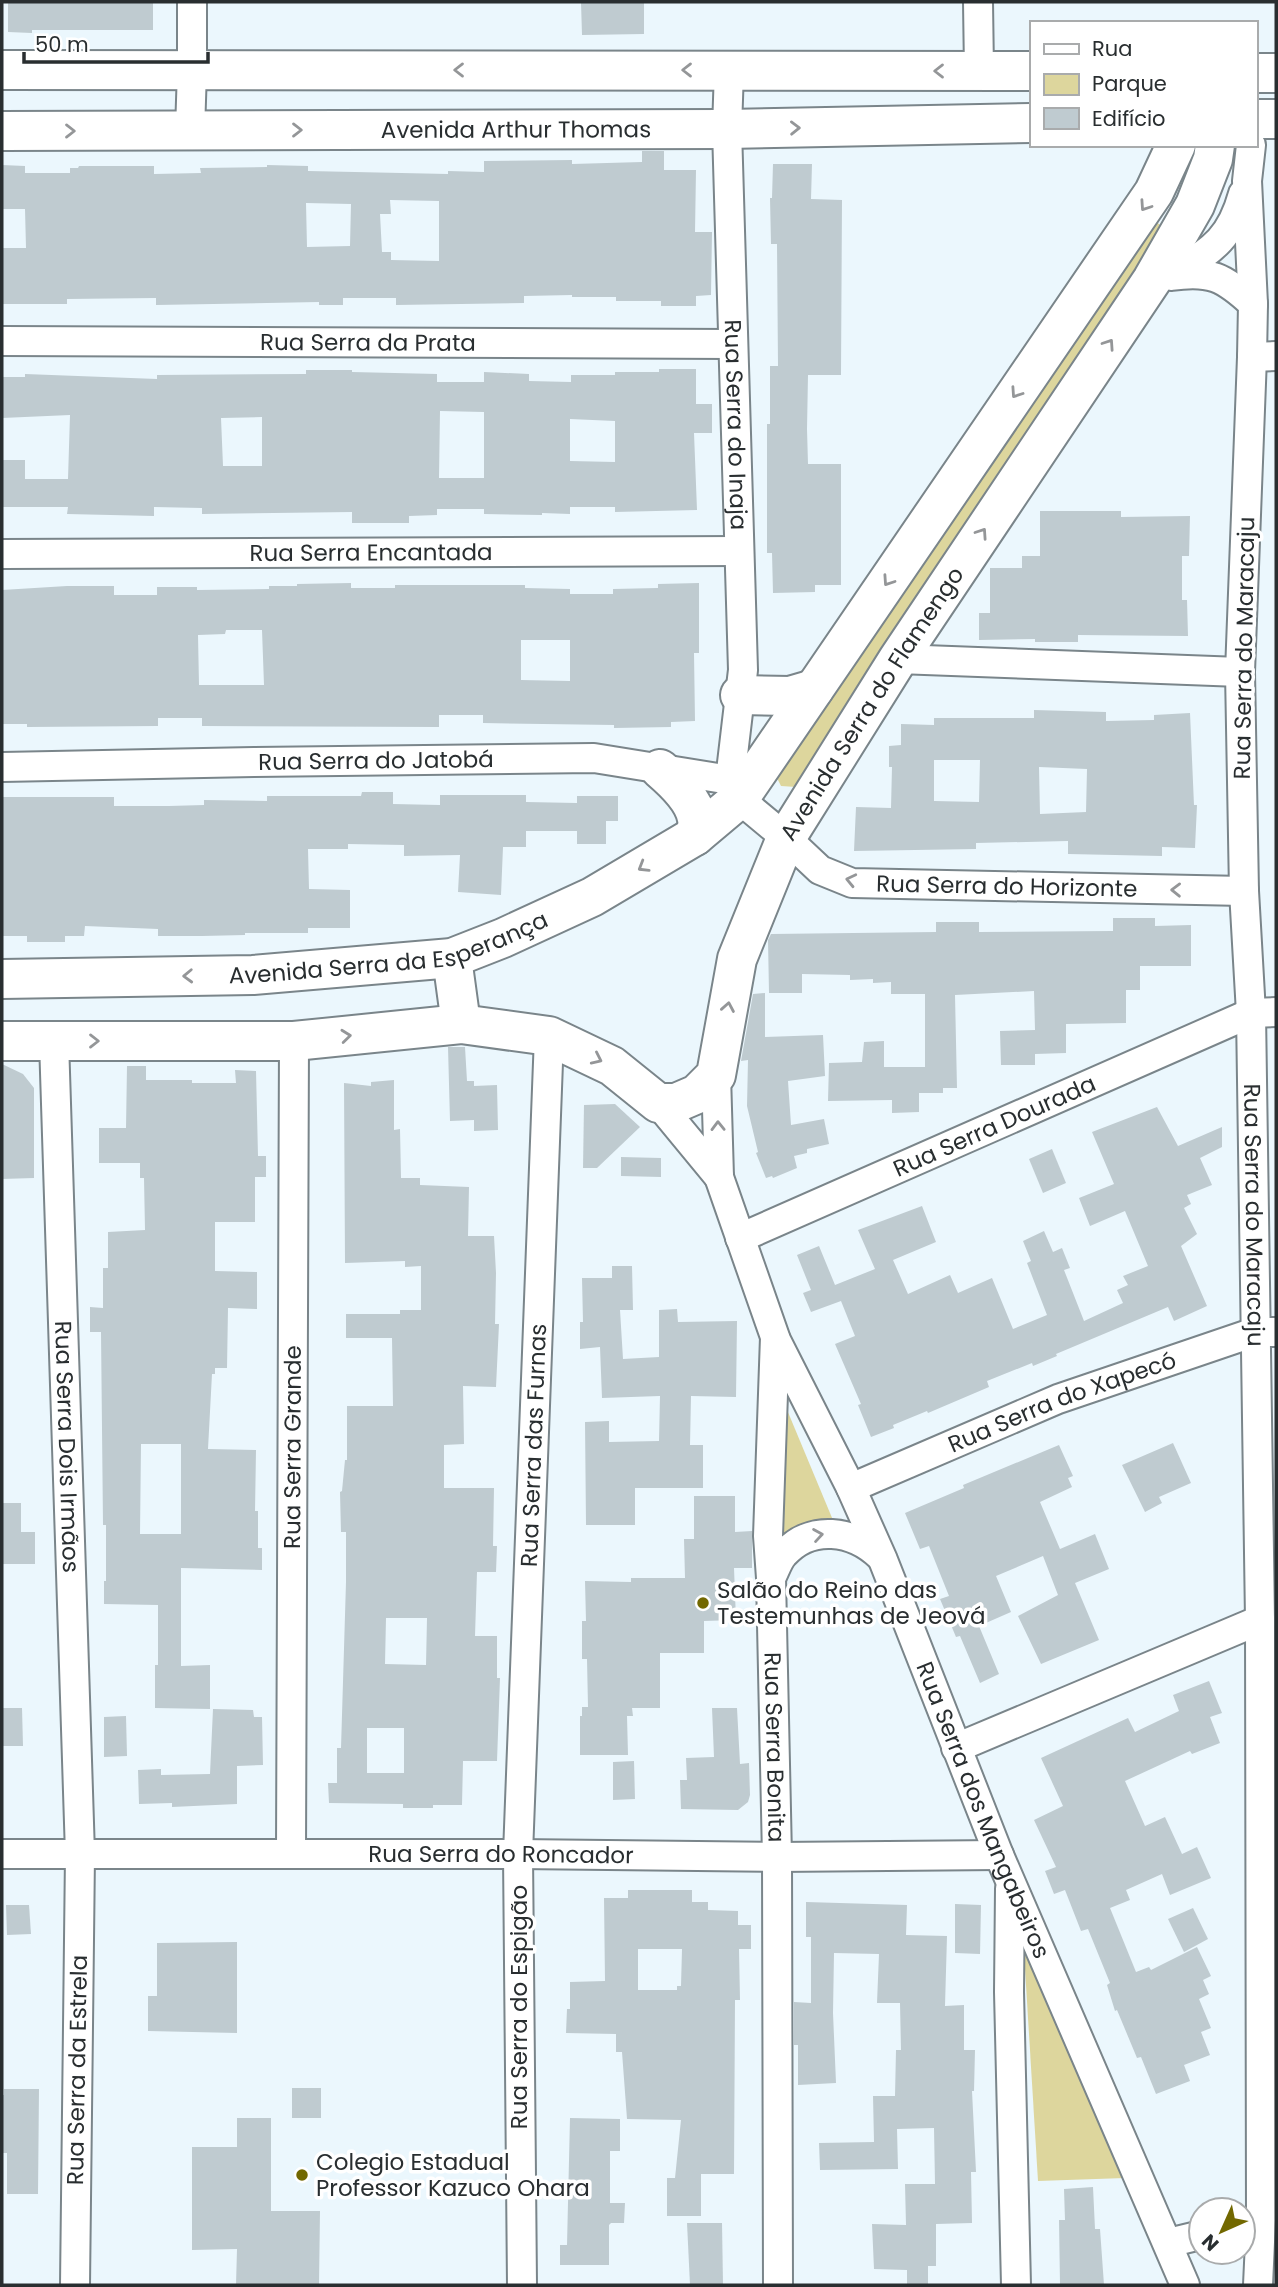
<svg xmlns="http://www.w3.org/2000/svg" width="1278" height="2287" font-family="Poppins,sans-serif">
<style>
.green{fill:#ddd69d}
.building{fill:#bfcbd0;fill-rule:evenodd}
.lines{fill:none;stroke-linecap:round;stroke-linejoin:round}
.street-casing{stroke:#7a858a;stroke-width:32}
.secondary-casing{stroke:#7a858a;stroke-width:42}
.street{stroke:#fff;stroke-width:28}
.secondary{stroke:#fff;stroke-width:38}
.oneway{stroke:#949698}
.poi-dot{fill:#726800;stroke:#fff;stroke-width:2.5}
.labels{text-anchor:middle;stroke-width:7;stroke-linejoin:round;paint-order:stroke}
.street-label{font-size:23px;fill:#292e30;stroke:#fff}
.poi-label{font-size:23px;fill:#292e30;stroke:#fff;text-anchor:start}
</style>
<rect width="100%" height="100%" fill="#ebf7fd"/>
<g class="green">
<polygon points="1153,220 1168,230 796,787 781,786 775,774"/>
<polygon points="785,1405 835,1525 784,1534"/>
<polygon points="1023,1936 1125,2178 1038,2181"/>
</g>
<g class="building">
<polygon points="8,2 153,2 153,30 32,30 32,33 8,32"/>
<polygon points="581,2 644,2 644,34 582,35"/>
<path d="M 642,151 L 664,151 L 664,170 L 696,170 L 695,232 L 712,232 L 711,295 L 696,296 L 696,306 L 661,306 L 661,301 L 616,301 L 616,297 L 572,297 L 572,295 L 524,296 L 524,303 L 396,305 L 396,298 L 343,298 L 343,305 L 319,305 L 319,302 L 156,305 L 156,298 L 67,299 L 67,304 L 2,304 L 2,248 L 26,248 L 25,209 L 2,209 L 2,165 L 25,166 L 25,173 L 70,173 L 70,168 L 78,168 L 79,166 L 154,166 L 154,174 L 201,173 L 200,168 L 267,167 L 267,165 L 308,166 L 308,171 L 448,174 L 448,171 L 484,172 L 484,161 L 572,160 L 572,164 L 642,162 ZM 390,200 L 439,201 L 439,261 L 391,260 L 391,252 L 382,252 L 380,214 L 391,214 ZM 306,203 L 351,204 L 350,246 L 307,247 Z"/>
<polygon points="773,164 812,164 811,199 842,200 841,375 808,375 807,429 808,464 841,464 841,585 815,585 815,592 773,593 772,553 767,553 767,424 770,424 770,366 778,366 777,244 771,244 770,198 772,198"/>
<path d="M 659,369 L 696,369 L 696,404 L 712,404 L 712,433 L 694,433 L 697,510 L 615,512 L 615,507 L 570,507 L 570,514 L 542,513 L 542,515 L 484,514 L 484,509 L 437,509 L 437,515 L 409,516 L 409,523 L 352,523 L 352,512 L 202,514 L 202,508 L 154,507 L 154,516 L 67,514 L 68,507 L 2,507 L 2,460 L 25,460 L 25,479 L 68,479 L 70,415 L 2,418 L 2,377 L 25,377 L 25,374 L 157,379 L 157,375 L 306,374 L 306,370 L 352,370 L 352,372 L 437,374 L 437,382 L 484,382 L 484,372 L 529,374 L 529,381 L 571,382 L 571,375 L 615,375 L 615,372 L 659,372 ZM 440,411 L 484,412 L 484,478 L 439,478 ZM 262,417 L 262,466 L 223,466 L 221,418 ZM 570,419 L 615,421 L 615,462 L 570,461 Z"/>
<polygon points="1040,511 1121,511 1121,517 1190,516 1189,556 1182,556 1182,600 1187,600 1188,636 1078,635 1078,642 1035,642 1035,639 979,640 979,613 990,613 990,568 1022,568 1022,556 1040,556"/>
<path d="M 351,583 L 351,588 L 395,588 L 395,585 L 525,585 L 525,588 L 570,589 L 570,594 L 613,594 L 613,589 L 658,588 L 658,584 L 699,583 L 699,653 L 694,653 L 695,721 L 671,722 L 671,727 L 614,728 L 614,725 L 483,723 L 483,715 L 439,715 L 439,727 L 202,726 L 202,718 L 158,718 L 158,726 L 27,727 L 27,724 L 2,724 L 2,590 L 67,586 L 114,586 L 114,595 L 157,595 L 157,587 L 197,587 L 197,590 L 269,589 L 269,586 L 297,586 L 297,584 ZM 226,630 L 262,630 L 264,685 L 199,685 L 198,635 L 225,634 ZM 521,640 L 570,640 L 570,681 L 521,680 Z"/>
<path d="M 1034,710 L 1106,712 L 1106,721 L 1154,720 L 1154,715 L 1190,713 L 1194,805 L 1197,805 L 1195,848 L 1162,847 L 1162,856 L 1068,854 L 1068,841 L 976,843 L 976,849 L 854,851 L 856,807 L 891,808 L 892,767 L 889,767 L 889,746 L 901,745 L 901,724 L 934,725 L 934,718 L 1034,718 ZM 934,760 L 980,760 L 979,802 L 934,801 ZM 1039,767 L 1087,769 L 1086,812 L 1040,814 Z"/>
<polygon points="362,792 393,792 393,804 440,805 440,795 526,795 526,802 577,803 577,796 618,796 618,821 606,821 606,844 577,844 577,831 526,831 526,847 503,847 501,895 458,892 460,855 404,856 404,845 348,844 348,849 308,849 309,889 350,890 350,928 308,928 308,933 245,933 245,935 202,936 158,936 158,929 85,926 84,936 65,936 65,942 27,942 27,936 2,936 2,797 114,797 114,806 169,806 204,805 204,800 267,801 267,796 361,796"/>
<polygon points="1113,918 1155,918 1155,926 1191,925 1191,966 1140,966 1140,990 1126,990 1126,1023 1066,1024 1066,1053 1035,1054 1035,1065 1001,1065 1000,1031 1035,1030 1034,991 955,995 957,1088 943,1088 943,1093 919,1093 919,1112 892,1113 892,1100 828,1101 829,1063 862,1062 864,1042 884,1041 884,1067 925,1067 925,994 891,994 891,982 873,983 873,979 850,980 850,975 802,974 802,993 769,993 768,940 771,934 936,932 936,922 979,922 979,932 1113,931"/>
<polygon points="765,993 765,1037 823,1035 825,1076 788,1081 791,1125 824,1119 829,1144 807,1149 807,1153 794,1156 797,1168 773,1178 772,1176 766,1178 756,1153 758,1152 747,1106 748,1060 741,1061 753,994"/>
<polygon points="448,1047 465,1047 467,1081 474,1081 474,1086 497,1085 498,1130 474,1131 474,1120 450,1121"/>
<polygon points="2,1064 23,1074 34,1088 34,1178 2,1179"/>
<path d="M 127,1066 L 146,1066 L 146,1080 L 192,1080 L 192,1083 L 236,1083 L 235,1070 L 256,1071 L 258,1156 L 266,1156 L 266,1177 L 255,1177 L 255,1222 L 215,1222 L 215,1271 L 257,1272 L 257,1309 L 228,1308 L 227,1368 L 215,1368 L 215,1374 L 212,1374 L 208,1449 L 256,1450 L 255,1511 L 258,1511 L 258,1548 L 262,1548 L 262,1570 L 181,1568 L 181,1666 L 210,1665 L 210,1709 L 155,1708 L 155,1665 L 158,1665 L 158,1605 L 104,1604 L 104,1581 L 106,1581 L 106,1525 L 103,1525 L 101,1332 L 90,1332 L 90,1307 L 103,1308 L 103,1268 L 108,1268 L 108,1232 L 145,1230 L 144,1178 L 140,1178 L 140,1163 L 99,1163 L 99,1128 L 126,1128 ZM 141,1444 L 181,1444 L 181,1534 L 140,1534 Z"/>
<path d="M 394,1080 L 394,1130 L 400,1129 L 401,1178 L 420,1178 L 420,1185 L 469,1187 L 468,1236 L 494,1236 L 496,1273 L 495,1324 L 499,1324 L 496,1387 L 463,1386 L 464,1444 L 444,1445 L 444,1488 L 494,1488 L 493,1546 L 497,1546 L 496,1572 L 477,1572 L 475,1636 L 497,1636 L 497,1678 L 500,1678 L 497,1761 L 463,1761 L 462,1805 L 433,1805 L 433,1808 L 403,1808 L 403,1804 L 329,1803 L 328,1783 L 337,1783 L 337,1748 L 341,1748 L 346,1582 L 346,1532 L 341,1532 L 340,1492 L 342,1491 L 345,1460 L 347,1460 L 347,1406 L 393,1406 L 392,1338 L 346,1338 L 346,1314 L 400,1314 L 400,1310 L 421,1310 L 421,1266 L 405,1267 L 405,1261 L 345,1263 L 344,1083 L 371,1086 L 371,1082 ZM 386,1618 L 427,1618 L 426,1665 L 385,1664 ZM 367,1728 L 404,1728 L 404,1773 L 367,1773 Z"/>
<polygon points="615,1104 640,1127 597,1168 583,1168 584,1105"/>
<polygon points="1157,1107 1178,1146 1222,1127 1222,1147 1200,1158 1212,1185 1187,1195 1191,1204 1184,1208 1197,1234 1181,1246 1207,1306 1174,1321 1168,1307 1056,1354 1057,1356 1033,1366 1032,1363 987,1381 989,1387 928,1413 927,1411 893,1425 894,1428 871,1437 858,1405 861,1404 835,1344 855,1336 841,1301 811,1312 803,1293 811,1290 797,1255 819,1246 835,1285 875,1269 858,1230 922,1206 936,1242 893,1260 908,1294 950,1275 958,1293 992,1278 1013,1329 1047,1315 1027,1263 1031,1261 1023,1241 1044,1231 1053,1252 1062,1248 1070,1268 1064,1270 1084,1321 1123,1303 1117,1290 1128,1285 1123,1276 1148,1266 1125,1211 1090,1226 1079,1198 1114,1184 1092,1132"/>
<polygon points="1052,1149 1066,1183 1043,1193 1029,1159"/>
<polygon points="621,1157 661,1158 661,1177 621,1176"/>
<polygon points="612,1266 632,1266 633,1310 620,1310 623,1359 659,1357 659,1310 677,1309 678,1322 737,1321 736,1397 691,1396 690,1445 703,1445 703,1488 635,1488 635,1525 586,1525 585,1422 609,1421 609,1442 659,1441 660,1396 602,1398 600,1347 580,1349 580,1322 583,1322 582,1278 612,1278"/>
<polygon points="1173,1443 1191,1483 1159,1497 1162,1503 1145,1512 1122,1465"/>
<polygon points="1059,1445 1073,1476 1068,1478 1072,1487 1040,1502 1060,1549 1095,1534 1109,1569 1075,1583 1099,1640 1041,1664 1018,1616 1058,1595 1043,1556 996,1576 1011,1612 979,1626 999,1674 980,1683 960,1636 956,1637 940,1599 949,1596 929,1546 920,1549 905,1513 964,1488 963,1485"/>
<polygon points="694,1496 735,1496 735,1532 752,1531 752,1568 734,1568 736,1620 704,1621 704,1653 660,1653 660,1708 632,1708 633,1716 627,1716 628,1755 580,1755 580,1716 582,1716 582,1707 588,1707 587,1659 582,1659 582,1621 586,1621 585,1581 631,1582 631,1578 685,1578 684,1539 694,1539"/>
<polygon points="2,1503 21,1503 21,1532 35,1532 35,1564 2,1564"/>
<polygon points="1209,1681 1222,1713 1210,1717 1220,1743 1192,1754 1190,1751 1125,1781 1145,1826 1165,1817 1182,1854 1197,1847 1211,1878 1170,1895 1162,1874 1126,1890 1130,1900 1110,1908 1136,1972 1149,1967 1151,1970 1197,1947 1211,1976 1203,1980 1209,1994 1199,1999 1211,2028 1201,2032 1210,2055 1184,2065 1190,2081 1156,2094 1141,2057 1137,2058 1117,2010 1115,2011 1107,1985 1110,1983 1088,1929 1081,1931 1065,1890 1054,1894 1045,1871 1056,1867 1034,1820 1063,1806 1041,1758 1128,1718 1135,1732 1179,1711 1173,1695"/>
<polygon points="2,1708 22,1708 23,1746 2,1746"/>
<polygon points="712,1708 737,1708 740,1764 749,1763 750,1795 748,1802 738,1810 681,1809 680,1780 687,1780 686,1758 714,1757"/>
<polygon points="213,1709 253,1710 254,1717 262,1717 263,1765 237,1766 237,1804 172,1807 172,1803 139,1804 138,1770 161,1769 161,1775 210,1774"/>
<polygon points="126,1716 127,1756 104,1757 104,1717"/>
<polygon points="634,1761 635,1799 613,1800 613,1762"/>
<path d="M 628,1890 L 692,1890 L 692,1902 L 708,1902 L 708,1910 L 738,1911 L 738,1925 L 751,1925 L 751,1949 L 739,1949 L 740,2000 L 735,2000 L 734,2174 L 701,2174 L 701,2216 L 667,2216 L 667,2178 L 675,2178 L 681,2120 L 627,2119 L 622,2052 L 616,2052 L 616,2034 L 566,2033 L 567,2009 L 570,2009 L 570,1982 L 605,1981 L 604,1898 L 628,1898 ZM 638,1949 L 682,1949 L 681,1986 L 677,1986 L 677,1990 L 638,1990 Z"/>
<polygon points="806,1902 907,1905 906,1935 947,1936 945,2006 964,2005 964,2050 975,2050 974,2091 972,2091 976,2172 971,2172 972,2223 936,2224 936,2266 928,2266 928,2285 907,2285 907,2270 874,2269 872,2224 906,2225 905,2184 935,2184 934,2128 897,2129 898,2169 820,2170 819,2143 874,2142 873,2096 895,2096 896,2050 901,2050 900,2003 877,2003 879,1954 834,1953 833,2013 836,2083 798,2085 798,2045 794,2045 794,2002 811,2003 811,1937 806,1937"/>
<polygon points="955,1904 981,1905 980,1954 955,1953"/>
<polygon points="6,1905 29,1905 31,1934 7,1935"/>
<polygon points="1193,1908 1208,1939 1184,1952 1168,1919"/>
<polygon points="237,1942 237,2033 148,2031 148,1996 157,1996 157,1943"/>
<rect x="292" y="2088" width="29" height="30"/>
<polygon points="4,2089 39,2089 38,2194 7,2194 7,2153 2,2153 2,2095 4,2095"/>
<polygon points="237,2118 271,2118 271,2211 320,2211 319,2285 236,2285 237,2249 192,2250 192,2147 237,2147"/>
<polygon points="570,2118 620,2119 620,2151 610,2151 610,2203 625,2203 624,2223 611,2223 609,2225 609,2265 560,2265 560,2245 567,2245"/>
<polygon points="1093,2187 1095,2229 1100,2229 1104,2285 1060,2285 1059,2220 1065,2220 1064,2189"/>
<polygon points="687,2223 722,2223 723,2285 690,2285"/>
</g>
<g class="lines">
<g class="street-casing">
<g id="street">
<polyline points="978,2 979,71"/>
<path id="s1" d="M 729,70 L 727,129 L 743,670 L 730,780"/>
<polyline points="190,131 192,70 192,2"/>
<path id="s2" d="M 1251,145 L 1247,181 L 1253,304 L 1252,357 L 1240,672 L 1244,891 L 1251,1013 L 1260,1620 L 1261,2220 L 1258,2285"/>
<path d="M 1172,275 C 1211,250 1230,241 1243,194"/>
<path d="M 1171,276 C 1210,270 1224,277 1253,304"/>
<path id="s3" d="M 2,341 L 733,344"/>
<polyline points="1252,357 1276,356"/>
<path id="s4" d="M 2,554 L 739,551"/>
<polyline points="898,659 1240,672"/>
<path id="s5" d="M 2,767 L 254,762 L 594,758 L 730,780 L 739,799 L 786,838 L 820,870 L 852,883 L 1244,891"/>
<path id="s6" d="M 54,1041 L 80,1854 L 75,2285"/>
<path id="s7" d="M 716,1075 L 719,1177 L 775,1337 L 768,1536 L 771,1578 L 777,1857 L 778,2285"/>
<polyline points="658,1103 719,1177"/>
<path id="s8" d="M 740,1238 L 1251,1013 L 1276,1012"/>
<path id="s9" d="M 776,1340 L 851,1488 L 883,1560 L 999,1855 L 1185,2285"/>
<path id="s10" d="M 851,1488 L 1058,1399 L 1255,1332 L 1276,1332"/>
<path d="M 771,1578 C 775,1571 778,1560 784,1554 C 811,1524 853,1530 880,1556"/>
<polyline points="956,1748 1260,1620"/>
<path id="s11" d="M 291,1853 L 294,1041"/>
<path id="s12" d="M 2,1854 L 518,1854 L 777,1857 L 999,1855"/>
<polyline points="1010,1889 1009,1992 1016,2285"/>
<polyline points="1168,2243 1201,2235"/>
<path id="s13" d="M 522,2285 L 518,1854 L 549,1036"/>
</g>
</g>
<g class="secondary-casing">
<g id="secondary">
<polyline points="2,70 1031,71"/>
<polyline points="1255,73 1276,73"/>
<polyline points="1255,119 1276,119"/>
<path id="s14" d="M 2,131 L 727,129 L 1031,123"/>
<polyline points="740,695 790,696 814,689"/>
<path d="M 660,769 C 674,781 694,799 697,819 C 698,824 696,831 695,836"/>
<polyline points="452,958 461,1024"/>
<path id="s15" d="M 2,979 L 253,975 L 452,958 L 503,938 L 592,897 L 695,836 L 739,799 L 1154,192 L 1176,145"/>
<path id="s16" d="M 2,1041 L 294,1041 L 461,1024 L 549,1036 L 612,1066 L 658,1103 L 676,1103 L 697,1094 L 716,1075 L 737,959 L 786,838 L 898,659 L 1152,280 L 1195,205 L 1213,159 L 1215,145"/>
</g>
</g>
<use href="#street" class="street"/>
<use href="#secondary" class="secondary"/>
</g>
<defs><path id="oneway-chevron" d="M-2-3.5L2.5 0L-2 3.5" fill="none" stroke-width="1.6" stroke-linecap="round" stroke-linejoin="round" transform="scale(1.75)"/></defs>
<g class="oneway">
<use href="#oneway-chevron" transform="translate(459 70) rotate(-180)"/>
<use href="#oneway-chevron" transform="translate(687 70) rotate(-180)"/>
<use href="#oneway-chevron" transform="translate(939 71) rotate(-180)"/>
<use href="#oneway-chevron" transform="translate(795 128) rotate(-1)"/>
<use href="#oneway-chevron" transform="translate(297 130)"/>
<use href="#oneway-chevron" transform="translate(70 131)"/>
<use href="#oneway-chevron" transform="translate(1145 206) rotate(124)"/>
<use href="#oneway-chevron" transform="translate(1109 344) rotate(-56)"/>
<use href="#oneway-chevron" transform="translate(1016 393) rotate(124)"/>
<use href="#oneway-chevron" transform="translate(982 533) rotate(-56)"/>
<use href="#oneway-chevron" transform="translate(888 581) rotate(124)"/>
<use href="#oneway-chevron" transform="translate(643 867) rotate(149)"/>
<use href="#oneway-chevron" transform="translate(851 880) rotate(-167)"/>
<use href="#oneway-chevron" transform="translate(1176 890) rotate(-179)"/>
<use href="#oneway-chevron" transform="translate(188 976) rotate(178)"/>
<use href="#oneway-chevron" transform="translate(728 1007) rotate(-80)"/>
<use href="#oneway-chevron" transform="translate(346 1036) rotate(-6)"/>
<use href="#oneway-chevron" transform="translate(94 1041)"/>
<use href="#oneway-chevron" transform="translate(597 1059) rotate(25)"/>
<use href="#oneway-chevron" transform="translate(718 1126) rotate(-91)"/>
<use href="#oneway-chevron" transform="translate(818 1535) rotate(-9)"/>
</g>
<g class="poi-dot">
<circle cx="703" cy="1603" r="7"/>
<circle cx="302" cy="2175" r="7"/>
</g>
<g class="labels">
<g class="street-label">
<text dy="8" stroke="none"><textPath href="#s14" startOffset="514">Avenida Arthur Thomas</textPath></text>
<text dy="8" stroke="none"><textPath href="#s3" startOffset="366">Rua Serra da Prata</textPath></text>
<text dy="8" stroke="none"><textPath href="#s1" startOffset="355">Rua Serra do Inaja</textPath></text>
<text dy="8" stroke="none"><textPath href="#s4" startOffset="369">Rua Serra Encantada</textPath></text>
<text transform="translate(1244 648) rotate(-89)" y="8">Rua Serra do Maracaju</text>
<text dy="8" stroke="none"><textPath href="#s16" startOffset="1153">Avenida Serra do Flamengo</textPath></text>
<text dy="8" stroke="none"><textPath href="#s5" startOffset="374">Rua Serra do Jatobá</textPath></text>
<text dy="8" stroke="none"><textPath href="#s5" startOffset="1048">Rua Serra do Horizonte</textPath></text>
<text dy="8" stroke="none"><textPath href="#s15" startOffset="390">Avenida Serra da Esperança</textPath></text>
<text dy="8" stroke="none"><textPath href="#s8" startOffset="278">Rua Serra Dourada</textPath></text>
<text dy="8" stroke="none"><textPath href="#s2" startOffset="1071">Rua Serra do Maracaju</textPath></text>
<text dy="8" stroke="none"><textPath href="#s10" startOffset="228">Rua Serra do Xapecó</textPath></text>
<text dy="8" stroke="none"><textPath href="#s13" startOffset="840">Rua Serra das Furnas</textPath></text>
<text dy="8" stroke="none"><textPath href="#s6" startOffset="406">Rua Serra Dois Irmãos</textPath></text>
<text dy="8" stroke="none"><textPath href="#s11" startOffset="406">Rua Serra Grande</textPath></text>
<text dy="8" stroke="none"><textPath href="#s7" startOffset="682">Rua Serra Bonita</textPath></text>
<text dy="8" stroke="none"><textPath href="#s9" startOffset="514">Rua Serra dos Mangabeiros</textPath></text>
<text dy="8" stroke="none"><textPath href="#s12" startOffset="499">Rua Serra do Roncador</textPath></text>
<text transform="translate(519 2007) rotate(-90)" y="8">Rua Serra do Espigão</text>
<text transform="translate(77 2070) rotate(-89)" y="8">Rua Serra da Estrela</text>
</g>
<g class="poi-label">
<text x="717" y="1598">Salão do Reino das<tspan x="717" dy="26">Testemunhas de Jeová</tspan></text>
<text x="316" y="2170">Colegio Estadual<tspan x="316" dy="26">Professor Kazuco Ohara</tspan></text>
</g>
</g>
<rect width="1278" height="2287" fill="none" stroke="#292e30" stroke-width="7"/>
<rect x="1030" y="21" width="228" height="126" fill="#ffffff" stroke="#a9abac" stroke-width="2"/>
<rect x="1044" y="44" width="35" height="10" fill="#ffffff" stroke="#a9abac" stroke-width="2"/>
<text x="1092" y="56" font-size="21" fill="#292e30">Rua</text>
<rect x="1044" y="74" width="35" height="21" fill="#ddd69d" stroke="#a9abac" stroke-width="2"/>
<text x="1092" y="91" font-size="21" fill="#292e30">Parque</text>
<rect x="1044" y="108" width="35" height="21" fill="#bfcbd0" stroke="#a9abac" stroke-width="2"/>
<text x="1092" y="126" font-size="21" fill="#292e30">Edifício</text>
<g transform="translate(1222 2231) rotate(225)"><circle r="33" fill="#ffffff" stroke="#a9abac" stroke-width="2"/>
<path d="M0-5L12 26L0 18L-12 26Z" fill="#726800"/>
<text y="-10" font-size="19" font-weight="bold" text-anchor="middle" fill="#292e30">N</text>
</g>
<path d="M24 52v10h184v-10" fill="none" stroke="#292e30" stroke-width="3.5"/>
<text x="35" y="52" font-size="21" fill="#292e30" stroke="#ffffff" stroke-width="5" paint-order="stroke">50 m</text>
</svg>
